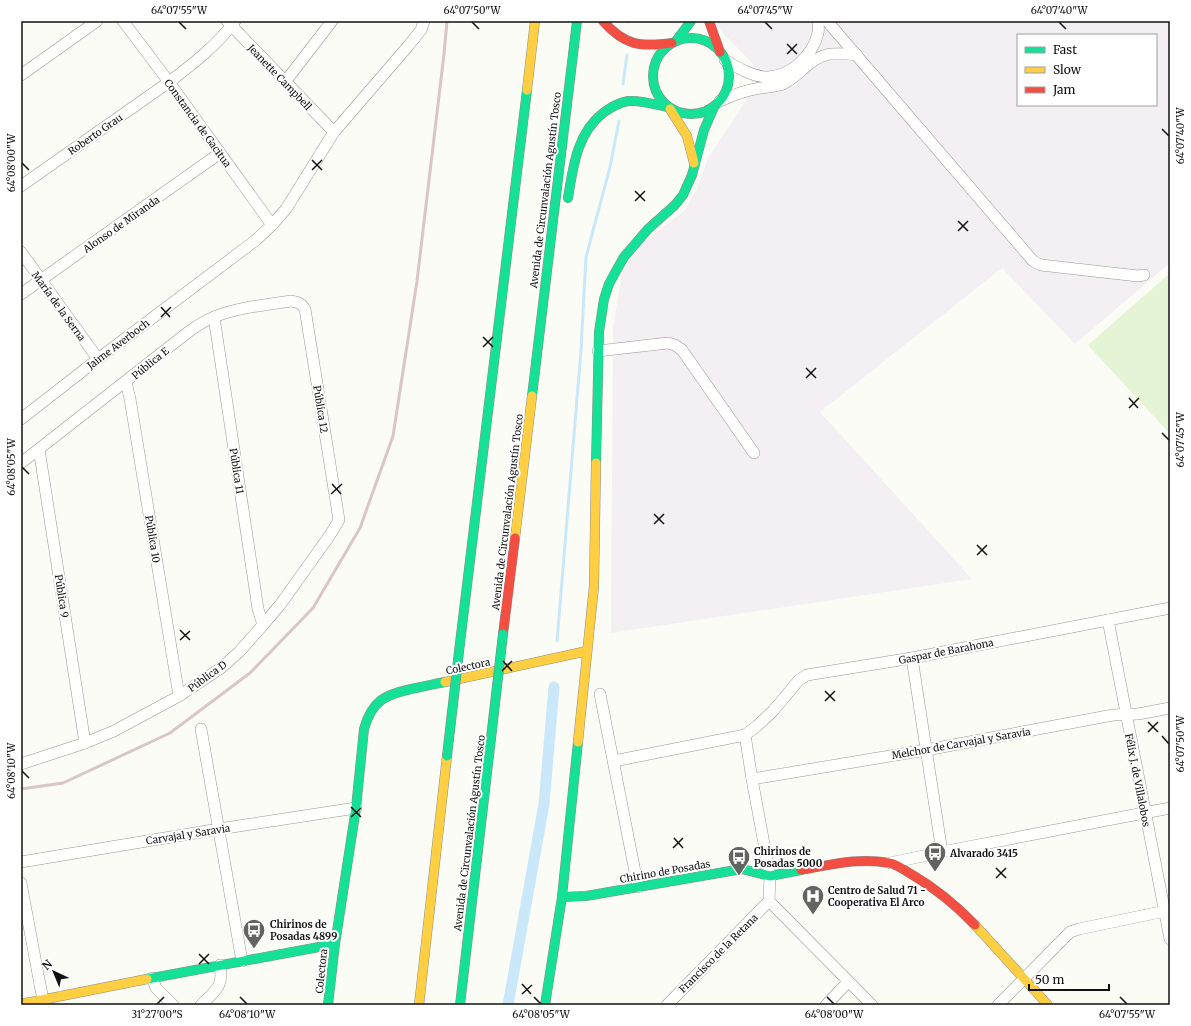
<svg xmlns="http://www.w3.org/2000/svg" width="1191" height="1026" font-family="Merriweather,serif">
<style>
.industrial{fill:#f4eff3;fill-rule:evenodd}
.green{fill:#e5f4d5}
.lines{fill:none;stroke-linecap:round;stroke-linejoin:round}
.stream{stroke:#cae8f9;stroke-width:3}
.canal{stroke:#cae8f9;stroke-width:11}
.street-casing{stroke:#979795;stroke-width:12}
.fast-casing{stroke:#8d8d8b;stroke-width:10}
.slow-casing{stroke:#8d8d8b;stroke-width:10}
.jam-casing{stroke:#8d8d8b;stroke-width:10}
.street{stroke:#fffffe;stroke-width:11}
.fast{stroke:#16e098;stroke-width:9}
.slow{stroke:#ffcf43;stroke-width:9}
.jam{stroke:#f24e42;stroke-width:9}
.rail{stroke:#dac6c5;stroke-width:3}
.fast-bridge-casing{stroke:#848482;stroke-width:10;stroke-linecap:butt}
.fast-bridge{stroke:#16e098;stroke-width:9}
.ticks{fill:none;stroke:#111;stroke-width:1.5}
.labels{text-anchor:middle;stroke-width:4;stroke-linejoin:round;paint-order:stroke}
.street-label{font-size:10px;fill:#111;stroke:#fff}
.poi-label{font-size:10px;font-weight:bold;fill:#111;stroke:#fff;text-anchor:start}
.neatline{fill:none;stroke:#111;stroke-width:1.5}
.ticks-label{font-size:10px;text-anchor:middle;fill:#111}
</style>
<rect width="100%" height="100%" fill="#fcfcf7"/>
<path class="industrial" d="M 717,21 L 1170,21 L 1170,263 L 1075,344 L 1002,268 L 820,412 L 972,579 L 611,633 L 613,327 L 623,268 L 642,243 L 684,211 L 698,187 L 707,160 L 751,92 L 753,64 L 717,27 ZM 1018,35 L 1156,35 L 1156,105 L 1018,105 Z"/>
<polygon class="green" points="1170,273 1170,434 1088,345"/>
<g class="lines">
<g class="stream">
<polyline points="628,22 628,21"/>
<polyline points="623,84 627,55"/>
<polyline points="557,641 581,350 586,257 610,167 619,121"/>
</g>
<polyline class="canal" points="508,1005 544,804 554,687"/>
<g class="street-casing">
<g id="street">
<polyline points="123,21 169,82 272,225"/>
<polyline points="227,21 334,132"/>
<polyline points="827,21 1033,261 1041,265 1138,276 1144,275"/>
<path d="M 725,60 C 738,68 753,77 768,77 C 791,76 813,55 818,33 C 819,29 818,25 818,21"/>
<polyline points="21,75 97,21"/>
<polyline points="285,82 332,21"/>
<path d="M 720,101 C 731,96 743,91 755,89 C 764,87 774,87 783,84 C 790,80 797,75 803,69 C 822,52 832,52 857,55"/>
<path d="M 21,186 L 169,82 C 193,64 217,45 235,21"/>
<polyline points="21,252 98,359"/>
<polyline points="21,294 220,153"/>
<polyline points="214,317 258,609 263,625"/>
<polyline points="598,351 668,343 675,345 682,350 754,453"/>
<polyline points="126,382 130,399 179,696"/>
<polyline points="21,419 98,359 256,240 272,225 286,209 334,132 409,45 421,30 424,21"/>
<polyline points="39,449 85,743"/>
<path d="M 21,463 L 187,333 C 195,327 204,321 214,317 C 238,307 266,305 291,301 C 298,302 301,303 305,309 L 339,520 L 330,535 L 280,605 L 263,625 L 239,652 L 221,668 L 179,696 L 114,731 L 85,743 L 21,764"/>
<polyline points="1108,620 1170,939"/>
<polyline points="912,658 942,852"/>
<polyline points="600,694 638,887"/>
<polyline points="201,729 242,961"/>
<polyline points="745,735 752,779 770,876 769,901 872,1005"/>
<polyline points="614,761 745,735 757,726 773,711 799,680 807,675 912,658 1170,608"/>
<polyline points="752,779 926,750 1113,715 1138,714 1170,708"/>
<polyline points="21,862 219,829 356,808"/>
<polyline points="890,863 942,852 1170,808"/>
<polyline points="21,883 38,974 43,1000 43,1005"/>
<polyline points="152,978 156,988 173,1005"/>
<path d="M 201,1005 C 215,991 224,987 220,965"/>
<polyline points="667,1005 769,901"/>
<polyline points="826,1005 848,982"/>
<polyline points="998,1005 1070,932 1079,929 1170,910"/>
</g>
</g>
<g class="fast-casing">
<g id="fast">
<circle cx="691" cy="76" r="38"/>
<polyline points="676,41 691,21"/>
<path d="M 568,198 C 573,167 577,133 603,113 C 611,107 618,103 628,101 C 641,100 654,104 667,107"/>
<polyline points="532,396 577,21"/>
<polyline points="596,463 599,332 604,299 609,284 616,271 624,257 648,229 675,205 683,195 692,175 704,130 714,107"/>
<polyline points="460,643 527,90"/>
<polyline points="562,897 586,896 742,869 770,876 801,870"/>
<polyline points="147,979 335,944"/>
<path d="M 328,1005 L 335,944 L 356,808 L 364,729 C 372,701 384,695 411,689 C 422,687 433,684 445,682"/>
<polyline points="460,1005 490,747"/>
<polyline points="545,1005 562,897 578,742"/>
</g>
</g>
<g class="slow-casing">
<g id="slow">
<polyline points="527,90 535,21"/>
<polyline points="670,109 687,136 694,163"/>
<polyline points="515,538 532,396"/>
<polyline points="445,682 587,651"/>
<polyline points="578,742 594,586 596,463"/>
<polyline points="975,925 1048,1005"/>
<polyline points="21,1004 147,979"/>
<polyline points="419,1005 447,756"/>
</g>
</g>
<g class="jam-casing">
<g id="jam">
<path d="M 603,21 C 625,46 640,47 672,43"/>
<polyline points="709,21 720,52"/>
<polyline points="503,634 515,538"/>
<path d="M 801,870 C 830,865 859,857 889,863 C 897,864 904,870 911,874 C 935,888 955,904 975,925"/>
</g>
</g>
<use href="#street" class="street"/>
<use href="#fast" class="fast"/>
<use href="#slow" class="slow"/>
<use href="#jam" class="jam"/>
<polyline class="rail" points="21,789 63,783 170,733 250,673 313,608 360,528 393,436 417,281 444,54 447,21"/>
<g class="fast-bridge-casing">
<g id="fast-bridge">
<polyline points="490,747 503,634"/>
<polyline points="447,756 460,643"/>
</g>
</g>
<use href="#fast-bridge" class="fast-bridge"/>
</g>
<path class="ticks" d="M 179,22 L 186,29M 472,22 L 479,29M 765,22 L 772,29M 1059,22 L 1066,29M 787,44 L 797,54M 787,54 L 797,44M 1162,129 L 1169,136M 312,160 L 322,170M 22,163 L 29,170M 312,170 L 322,160M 635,191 L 645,201M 635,201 L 645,191M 958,221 L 968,231M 958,231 L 968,221M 161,307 L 170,317M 161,317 L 171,307M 483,337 L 493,347M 483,347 L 493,337M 806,368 L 816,378M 806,378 L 816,368M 1129,398 L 1138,408M 1129,408 L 1139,398M 1162,433 L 1169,440M 22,467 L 29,474M 332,484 L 341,494M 331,494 L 342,484M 654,514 L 664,524M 654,524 L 664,514M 977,545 L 987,555M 977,555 L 987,545M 180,630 L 190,640M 180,640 L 190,631M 503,661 L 512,671M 502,671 L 512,661M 825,691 L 835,701M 825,701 L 835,691M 1148,722 L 1158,732M 1148,732 L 1158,722M 1162,736 L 1169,744M 22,771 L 29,778M 351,807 L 361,817M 351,817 L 361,808M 674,838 L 683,848M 673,848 L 683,838M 996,868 L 1006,878M 996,878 L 1006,868M 199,954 L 209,964M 199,964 L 209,954M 522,984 L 531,994M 522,994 L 532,985M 240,997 L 247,1004M 534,997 L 541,1004M 827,997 L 834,1004M 1120,997 L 1127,1004M 157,1004 L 164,997"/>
<defs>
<g id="bus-pin" transform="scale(1.15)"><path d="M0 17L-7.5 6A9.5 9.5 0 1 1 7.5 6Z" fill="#636362" stroke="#fff"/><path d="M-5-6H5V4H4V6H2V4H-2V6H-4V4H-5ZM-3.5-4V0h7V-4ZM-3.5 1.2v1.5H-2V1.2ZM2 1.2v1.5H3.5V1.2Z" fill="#fff"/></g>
<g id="hospital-pin" transform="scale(1.15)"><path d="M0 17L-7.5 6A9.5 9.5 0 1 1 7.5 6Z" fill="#636362" stroke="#fff"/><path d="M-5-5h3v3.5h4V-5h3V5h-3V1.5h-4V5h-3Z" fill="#fff"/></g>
</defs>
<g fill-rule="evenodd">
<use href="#bus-pin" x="935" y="853"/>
<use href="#bus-pin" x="739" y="857"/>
<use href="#hospital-pin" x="813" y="896"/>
<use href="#bus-pin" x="254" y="930"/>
</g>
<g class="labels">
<g class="street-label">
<text transform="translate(280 77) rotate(46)" y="4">Jeanette Campbell</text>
<text transform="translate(198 123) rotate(54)" y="4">Constancia de Gacitua</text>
<text transform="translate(95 134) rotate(-35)" y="4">Roberto Grau</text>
<text transform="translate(545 190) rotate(-83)" y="4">Avenida de Circunvalación Agustín Tosco</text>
<text transform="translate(121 224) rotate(-35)" y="4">Alonso de Miranda</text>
<text transform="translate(59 306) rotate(54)" y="4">María de la Serna</text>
<text transform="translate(118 344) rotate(-37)" y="4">Jaime Averboch</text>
<text transform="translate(150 363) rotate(-39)" y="4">Pública E</text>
<text transform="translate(321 409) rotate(81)" y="4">Pública 12</text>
<text transform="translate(237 471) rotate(81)" y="4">Pública 11</text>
<text transform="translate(507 512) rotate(-83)" y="4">Avenida de Circunvalación Agustín Tosco</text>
<text transform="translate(153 539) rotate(81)" y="4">Pública 10</text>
<text transform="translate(62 596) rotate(81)" y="4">Pública 9</text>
<text transform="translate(946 651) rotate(-11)" y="4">Gaspar de Barahona</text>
<text transform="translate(468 666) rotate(-12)" y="4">Colectora</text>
<text transform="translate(207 676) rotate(-36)" y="4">Pública D</text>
<text transform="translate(961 743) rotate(-10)" y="4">Melchor de Carvajal y Saravia</text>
<text transform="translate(1138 780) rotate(79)" y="4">Félix J. de Villalobos</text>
<text transform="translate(469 833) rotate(-83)" y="4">Avenida de Circunvalación Agustín Tosco</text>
<text transform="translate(188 834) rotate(-9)" y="4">Carvajal y Saravia</text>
<text transform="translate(665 871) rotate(-10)" y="4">Chirino de Posadas</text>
<text transform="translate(718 953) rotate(-45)" y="4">Francisco de la Retana</text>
<text transform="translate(321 971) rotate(-84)" y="4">Colectora</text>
</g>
<g class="poi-label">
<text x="754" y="855">Chirinos de<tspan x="754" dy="12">Posadas 5000</tspan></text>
<text x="950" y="857">Alvarado 3415</text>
<text x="828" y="894">Centro de Salud 71 -<tspan x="828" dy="12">Cooperativa El Arco</tspan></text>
<text x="270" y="928">Chirinos de<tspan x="270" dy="12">Posadas 4899</tspan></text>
</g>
</g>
<rect width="1191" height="1026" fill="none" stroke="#ffffff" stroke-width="44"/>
<rect x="1017" y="34" width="140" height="72" fill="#ffffff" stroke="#a0a0a0"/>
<rect x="1025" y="47" width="20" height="6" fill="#16e098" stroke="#a0a0a0"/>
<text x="1053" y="54" font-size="12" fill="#111111">Fast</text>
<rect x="1025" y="67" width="20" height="6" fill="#ffcf43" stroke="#a0a0a0"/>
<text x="1053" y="74" font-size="12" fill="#111111">Slow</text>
<rect x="1025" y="87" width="20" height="6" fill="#f24e42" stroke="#a0a0a0"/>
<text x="1053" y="94" font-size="12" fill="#111111">Jam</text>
<g transform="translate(54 972) rotate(316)" stroke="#ffffff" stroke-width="3" paint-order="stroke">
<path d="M0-3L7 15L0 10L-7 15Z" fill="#111111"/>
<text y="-6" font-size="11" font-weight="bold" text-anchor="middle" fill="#111111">N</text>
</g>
<path d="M1029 984v6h80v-6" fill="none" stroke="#111111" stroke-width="2"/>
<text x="1035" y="984" font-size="12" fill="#111111" stroke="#ffffff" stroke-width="3" paint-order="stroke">50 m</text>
<rect x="22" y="22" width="1147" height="982" class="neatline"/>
<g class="ticks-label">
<text x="179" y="14">64°07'55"W</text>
<text x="472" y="14">64°07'50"W</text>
<text x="765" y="14">64°07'45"W</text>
<text x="1059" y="14">64°07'40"W</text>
<text transform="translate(1180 136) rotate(-90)" y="4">64°07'40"W</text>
<text transform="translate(11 163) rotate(-90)" y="4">64°08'00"W</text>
<text transform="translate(1180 440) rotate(-90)" y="4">64°07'45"W</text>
<text transform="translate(11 467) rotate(-90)" y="4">64°08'05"W</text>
<text transform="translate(1180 744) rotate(-90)" y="4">64°07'50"W</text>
<text transform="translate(11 771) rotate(-90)" y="4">64°08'10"W</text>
<text x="157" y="1018">31°27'00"S</text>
<text x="247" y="1018">64°08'10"W</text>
<text x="541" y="1018">64°08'05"W</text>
<text x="834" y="1018">64°08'00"W</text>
<text x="1127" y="1018">64°07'55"W</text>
</g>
</svg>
